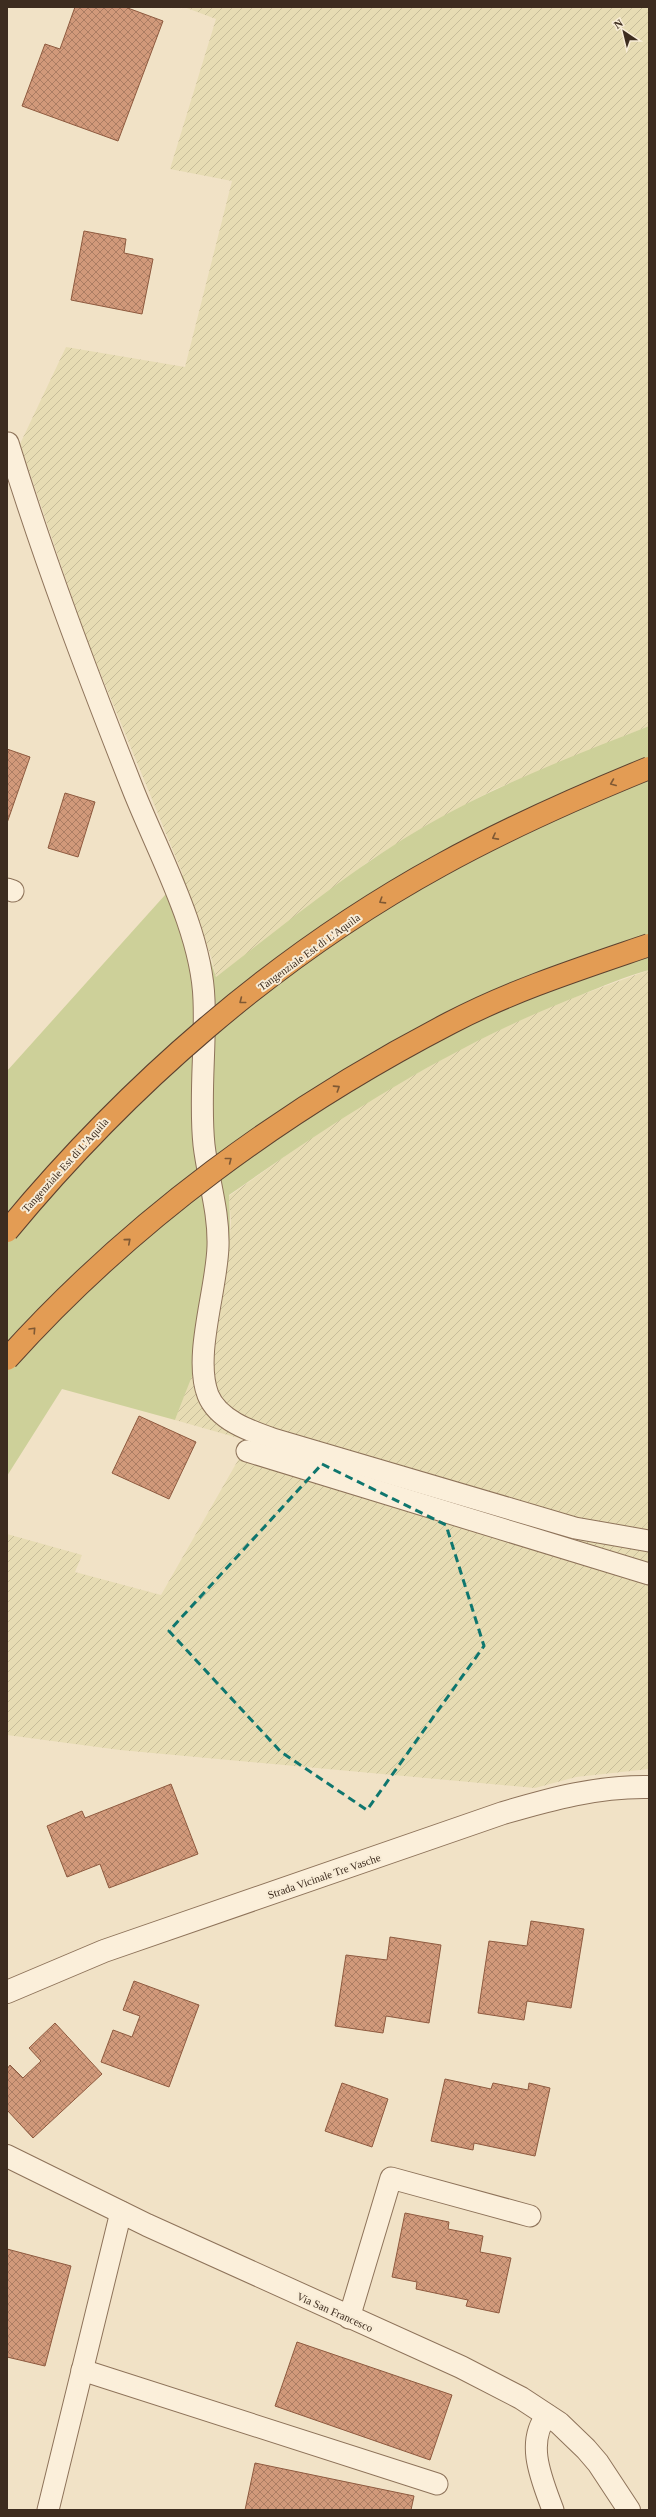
<svg xmlns="http://www.w3.org/2000/svg" width="656" height="2517" font-family="Georgia,serif">
<style>
.farmland{fill:url(#farmland-furrows)}
.grass{fill:#cdd099}
.building{fill:url(#building-cross-hatch);stroke:#8e5a3f}
.lines{fill:none;stroke-linecap:round;stroke-linejoin:round}
.lane-casing{stroke:#8e735a;stroke-width:23}
.street-casing{stroke:#8e735a;stroke-width:24}
.lane{stroke:#fbefda;stroke-width:21}
.street{stroke:#fbefda;stroke-width:22}
.highway-bridge-casing{stroke:#5c412f;stroke-width:24;stroke-linecap:butt}
.highway-bridge{stroke:#e39c54;stroke-width:22}
.oneway{stroke:#7f5934}
.marked{fill:none;stroke:#0f766e;stroke-width:3;stroke-dasharray:8 5;stroke-linejoin:round}
.labels{text-anchor:middle;stroke-width:4;stroke-linejoin:round;paint-order:stroke}
.street-label{font-size:11px;fill:#3d2c1f;stroke:#f8ecd6}
</style>
<defs>
<pattern id="farmland-furrows" width="10" height="10" patternUnits="userSpaceOnUse"><rect width="10" height="10" fill="#e7dcb3"/><path d="M-1 1l2-2M0 10L10 0M9 11l2-2" fill="none" stroke="#c7bd9a"/></pattern>
<pattern id="building-cross-hatch" width="8" height="8" patternUnits="userSpaceOnUse"><rect width="8" height="8" fill="#d1997a"/><path d="M0 0l8 8M0 8l8-8" fill="none" stroke="#ab7d63"/></pattern>
</defs>
<rect width="100%" height="100%" fill="#f1e2c6"/>
<g class="farmland">
<polygon points="184,7 649,7 649,726 493,790 425,826 369,861 216,977 212,960 183,875 84,633 20,444 66,347 185,367 232,181 170,169 216,19"/>
<polygon points="649,970 649,1769 576,1777 535,1788 120,1750 7,1735 7,1534 82,1555 75,1572 161,1595 249,1441 175,1420 220,1299 228,1262 231,1222 229,1196 325,1128 392,1087 468,1045 548,1007"/>
</g>
<path class="grass" d="M 649,726 L 649,970 C 626,976 603,986 581,995 C 453,1044 340,1117 229,1195 C 230,1218 231,1241 228,1263 C 218,1317 194,1369 175,1420 L 62,1389 L 7,1476 L 7,1071 L 183,875 L 216,977 C 284,925 351,869 425,826 C 496,785 573,756 649,726 Z"/>
<g class="building">
<polygon points="75,7 125,7 163,21 118,141 22,106 45,44 60,49"/>
<polygon points="84,231 126,239 124,253 153,259 142,314 71,300"/>
<polygon points="7,749 30,757 7,823"/>
<polygon points="65,793 95,802 78,857 48,848"/>
<polygon points="139,1416 196,1442 169,1499 112,1473"/>
<polygon points="171,1784 198,1854 109,1888 100,1864 67,1877 47,1826 82,1811 85,1818"/>
<polygon points="531,1921 584,1929 571,2008 527,2001 524,2020 478,2013 489,1941 527,1946"/>
<polygon points="390,1937 441,1945 429,2023 386,2016 383,2033 335,2026 346,1955 387,1960"/>
<polygon points="134,1981 199,2005 169,2087 101,2062 113,2030 132,2037 140,2016 123,2010"/>
<polygon points="55,2023 102,2074 33,2138 7,2110 7,2069 10,2065 23,2078 41,2061 29,2048"/>
<polygon points="445,2079 491,2089 493,2083 528,2090 529,2083 550,2088 535,2156 474,2143 473,2150 431,2141"/>
<polygon points="342,2083 388,2099 372,2147 325,2131"/>
<polygon points="405,2213 449,2222 448,2229 483,2236 480,2252 511,2258 499,2313 466,2306 468,2300 416,2289 417,2282 392,2277"/>
<polygon points="7,2249 71,2266 45,2366 7,2357"/>
<polygon points="297,2342 452,2395 430,2460 275,2406"/>
<polygon points="255,2463 414,2496 411,2510 245,2510"/>
</g>
<g class="lines">
<g class="lane-casing">
<g id="lane">
<path d="M 8,443 C 44,560 87,673 132,787 C 157,851 202,931 204,1000 C 206,1048 199,1098 204,1145 C 208,1179 219,1211 218,1246 C 217,1289 193,1356 208,1395 C 218,1420 250,1431 273,1439 L 575,1528 L 649,1541"/>
<polyline points="7,889 13,891"/>
<polyline points="247,1451 649,1574"/>
<polyline points="349,2318 391,2178 530,2216"/>
<polyline points="82,2370 437,2484"/>
<path d="M 547,2415 C 525,2443 542,2480 553,2510"/>
<polyline points="48,2510 121,2212"/>
</g>
</g>
<g class="street-casing">
<g id="street">
<path d="M 7,1992 L 104,1951 L 503,1813 C 551,1799 598,1786 649,1787"/>
<polyline points="7,2156 147,2225 461,2367 521,2398 559,2423 586,2449 598,2463 629,2510"/>
</g>
</g>
<use href="#lane" class="lane"/>
<use href="#street" class="street"/>
<g class="highway-bridge-casing">
<g id="highway-bridge">
<path d="M 7,1231 C 127,1086 275,956 441,865 C 508,828 578,797 649,768"/>
<path d="M 7,1359 C 131,1221 286,1108 450,1023 C 513,990 582,968 649,945"/>
</g>
</g>
<use href="#highway-bridge" class="highway-bridge"/>
</g>
<defs><path id="oneway-chevron" d="M-2-3.5L2.5 0L-2 3.5" fill="none" stroke-width="1.6" stroke-linecap="round" stroke-linejoin="round"/></defs>
<g class="oneway">
<use href="#oneway-chevron" transform="translate(613 783) rotate(158)"/>
<use href="#oneway-chevron" transform="translate(495 837) rotate(152)"/>
<use href="#oneway-chevron" transform="translate(382 901) rotate(148)"/>
<use href="#oneway-chevron" transform="translate(242 1001) rotate(142)"/>
<use href="#oneway-chevron" transform="translate(337 1088) rotate(-33)"/>
<use href="#oneway-chevron" transform="translate(229 1160) rotate(-38)"/>
<use href="#oneway-chevron" transform="translate(128 1241) rotate(-41)"/>
<use href="#oneway-chevron" transform="translate(33 1330) rotate(-47)"/>
</g>
<path class="marked" d="M 322,1464 L 446,1525 L 484,1646 L 367,1810 L 281,1752 L 169,1631 Z"/>
<g class="labels">
<g class="street-label">
<text transform="translate(309 952) rotate(-36)" y="4">Tangenziale Est di L'Aquila</text>
<text transform="translate(65 1165) rotate(-48)" y="4">Tangenziale Est di L'Aquila</text>
<text transform="translate(324 1876) rotate(-19)" y="4">Strada Vicinale Tre Vasche</text>
<text transform="translate(335 2312) rotate(24)" y="4">Via San Francesco</text>
</g>
</g>
<rect width="656" height="2517" fill="none" stroke="#3d2c1f" stroke-width="16"/>
<g transform="translate(624 32) rotate(325)" stroke="#f8ecd6" stroke-width="3" paint-order="stroke">
<path d="M0-3L7 15L0 10L-7 15Z" fill="#3d2c1f"/>
<text y="-6" font-size="11" font-weight="bold" text-anchor="middle" fill="#3d2c1f">N</text>
</g>
</svg>
